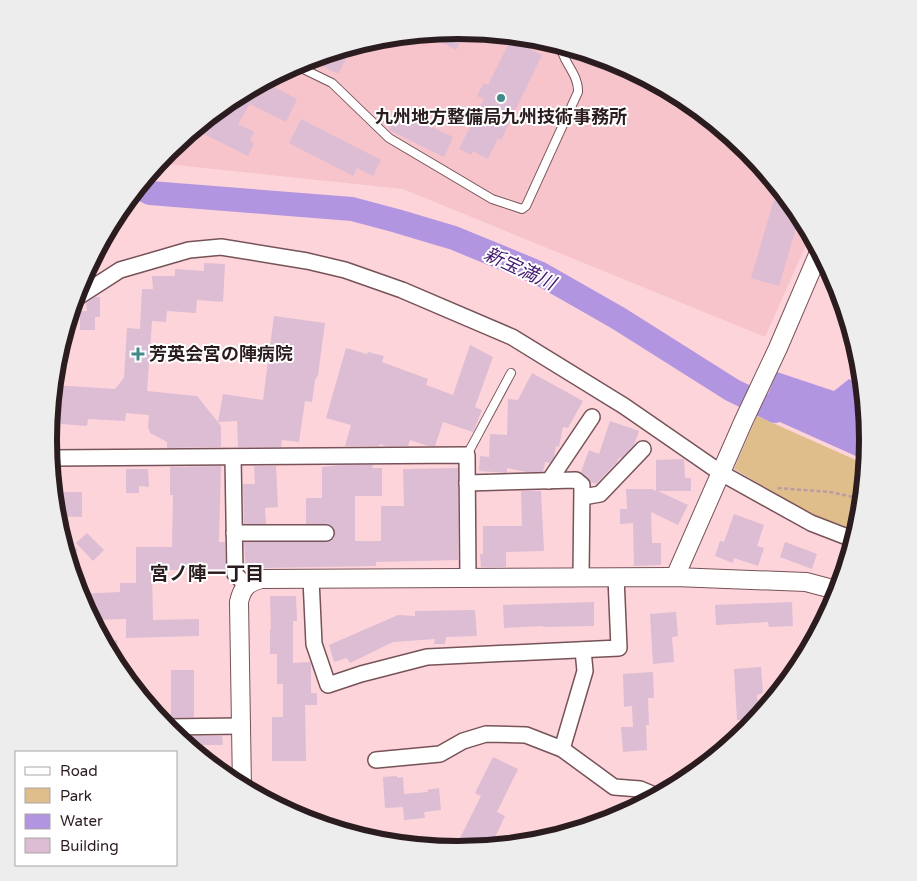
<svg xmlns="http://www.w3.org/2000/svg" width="917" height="881" font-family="'Varela Round','Noto Sans JP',sans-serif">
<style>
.built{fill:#f6c4ca}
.green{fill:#dfbe8c}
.water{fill:#b295e1}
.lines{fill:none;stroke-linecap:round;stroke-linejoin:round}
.river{stroke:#b295e1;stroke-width:24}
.building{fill:#dcbdd4}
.service-casing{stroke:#765358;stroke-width:10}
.minor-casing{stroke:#765358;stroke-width:18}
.tertiary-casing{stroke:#765358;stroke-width:20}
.path{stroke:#bd9ca1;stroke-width:2.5;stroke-dasharray:4 2.5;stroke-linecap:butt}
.service{stroke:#fff;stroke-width:8}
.minor{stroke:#fff;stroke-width:15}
.tertiary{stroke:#fff;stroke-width:18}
.poi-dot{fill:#41898b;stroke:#fff;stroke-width:2}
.labels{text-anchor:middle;stroke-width:4;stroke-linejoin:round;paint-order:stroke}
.poi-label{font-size:18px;font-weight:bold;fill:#2b1d1f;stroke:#fff}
.water-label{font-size:19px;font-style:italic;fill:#451b72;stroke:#fff}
.neighbourhood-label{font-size:19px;font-weight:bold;fill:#2b1d1f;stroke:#fff}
.rim{fill:none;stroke:#2b1d1f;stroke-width:6}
</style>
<rect width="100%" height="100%" fill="#fdd4d9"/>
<polygon class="built" points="458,30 539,38 616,61 687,99 749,150 800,213 811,234 765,337 403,189 158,163 168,150 231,99 302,61 379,38"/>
<polygon class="green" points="757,416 867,465 861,521 858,531 813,515 734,469"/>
<polygon class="water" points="777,372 834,391 849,379 864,387 869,441 867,461 760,413"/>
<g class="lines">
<polyline class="river" points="138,187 150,193 352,209 397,221 454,238 539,273 618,318 732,390 775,411"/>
</g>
<g class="building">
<polygon points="458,30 466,31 456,50 424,33"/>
<polygon points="511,39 542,55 501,140 498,138 488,159 473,151 471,155 459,149 484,99 477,96 484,83 488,85"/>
<polygon points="353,46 338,74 309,59"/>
<polygon points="264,82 297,99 286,122 250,104 238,124 254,132 250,141 254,143 248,156 194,129 231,99"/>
<polygon points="398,111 453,137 444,157 389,130"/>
<polygon points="301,119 381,160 373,176 357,168 353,176 289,143"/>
<polygon points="778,186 800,214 779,286 751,278"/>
<polygon points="204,263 225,264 223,302 197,300 196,313 167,311 166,322 152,321 147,391 197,396 221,426 221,447 167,448 167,442 150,433 148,427 149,415 126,413 125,421 88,419 87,426 50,423 53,385 115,389 124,378 127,328 140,329 142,289 153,289 152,276 175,276 175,269 204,271"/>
<polygon points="95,297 100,297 100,317 95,317 95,330 80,330 80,311 87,311 86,303"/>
<polygon points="274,316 325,323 318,375 315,380 312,402 305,401 299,442 282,440 281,447 238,447 237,421 218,422 223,394 263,400"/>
<polygon points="470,345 493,357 475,407 482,410 473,432 443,422 435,446 428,446 410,440 408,446 386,446 380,444 379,446 345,446 351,425 326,418 346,348 367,354 368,352 384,356 382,362 428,379 426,385 453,395"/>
<polygon points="532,373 583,401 568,428 563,427 559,447 556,446 554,457 550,463 545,462 543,472 526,472 507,468 507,473 479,471 480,456 489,457 490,434 507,435 508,399 518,400"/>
<polygon points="610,421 639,431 634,445 621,458 619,458 617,462 596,484 591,482 581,472 589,450 599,454"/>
<polygon points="684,459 685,478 691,478 691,491 658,491 688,505 678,525 651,512 652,543 661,543 661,565 634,566 633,523 620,524 620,509 627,509 626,489 652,489 656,491 656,460"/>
<polygon points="339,465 373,465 372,468 382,468 382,496 355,496 355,541 381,541 381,506 404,506 403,469 458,468 458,560 376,562 376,566 261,568 246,571 244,542 326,542 334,538 334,529 330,525 306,524 306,498 322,498 322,467"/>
<polygon points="221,466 219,542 225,542 226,570 160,570 160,574 152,574 153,620 199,619 199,636 126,638 126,619 91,620 78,594 120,592 120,583 136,583 136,547 172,547 173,495 170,495 170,467"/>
<polygon points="254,466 276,466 278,507 265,508 266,524 244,524 243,484 255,484"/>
<polygon points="126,469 148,469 149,487 139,486 139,493 126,493"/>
<polygon points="521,491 541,491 544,551 506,552 506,567 481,567 480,554 483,554 483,526 522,526"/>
<polygon points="53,492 82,492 82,517 55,516"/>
<polygon points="734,514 764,525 757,546 764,548 758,566 734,558 733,563 715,556 720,541 724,542"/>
<polygon points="59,530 78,550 68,560 65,552"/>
<polygon points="87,533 104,550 93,561 76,543"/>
<polygon points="785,542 817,554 812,569 780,557"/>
<polygon points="270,596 296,596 297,621 293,621 293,663 310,662 311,664 311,693 317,693 317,705 305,705 306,761 272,761 272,717 283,717 283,684 277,684 277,654 270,654 270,629 271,629"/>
<polygon points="594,602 594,626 543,627 543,626 504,628 503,605"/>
<polygon points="792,602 793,626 769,627 768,622 716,625 715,605"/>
<polygon points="475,610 477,636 446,637 445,644 434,644 435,639 393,642 350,663 347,658 334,662 329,645 398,615 415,616 415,611"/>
<polygon points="676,612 678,636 672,637 674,662 653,664 650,614"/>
<polygon points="117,640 119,670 103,641"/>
<polygon points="761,667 763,693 757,695 759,718 737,720 734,669"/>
<polygon points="171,670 194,670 194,717 171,718"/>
<polygon points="653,672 654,698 648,698 649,725 646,725 647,750 623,752 621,727 633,727 632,706 624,707 623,674"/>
<polygon points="728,734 736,741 710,763 706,758"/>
<polygon points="175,736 222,736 223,745 202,745 202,759"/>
<polygon points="493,757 518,769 497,812 505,816 490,848 462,851 455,848 481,796 475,793"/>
<polygon points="397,776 397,778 403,777 404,794 428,792 427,790 439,788 441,810 424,812 425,818 404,820 403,807 385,808 383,777"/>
</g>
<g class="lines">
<g class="service-casing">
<g id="service">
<path d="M 295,65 L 332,83 L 389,138 L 492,199 L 522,209 L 526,206 L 578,92 C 579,74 562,62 560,44"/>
<polyline points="467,455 511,373"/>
</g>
</g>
<g class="minor-casing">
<g id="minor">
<polyline points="75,299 120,270 189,250 221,247 307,261 345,270 402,290 512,337 624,406 721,473 811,523 855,540"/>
<polyline points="233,457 235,574 246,585"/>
<polyline points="50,458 467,455 468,578"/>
<polyline points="549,481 592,417"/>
<polyline points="467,483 576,480 582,485 581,577"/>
<polyline points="583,497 600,494 643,449"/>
<polyline points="234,533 326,533"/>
<polyline points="311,579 314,644 328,685 361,674 427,657 619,648 616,577"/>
<polyline points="165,727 241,726"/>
<polyline points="562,749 585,671 583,650"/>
<polyline points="376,760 440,754 463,741 486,734 526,735 562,749 614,787 640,789 659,797"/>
</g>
</g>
<g class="tertiary-casing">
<g id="tertiary">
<polyline points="675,577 744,420 778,348 820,250"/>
<path d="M 242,788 L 239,602 C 242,588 247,583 261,579 L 675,577 L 806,582 L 840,591"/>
</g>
</g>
<polyline class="path" points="778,489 779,488 830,492 863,499"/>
<use href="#service" class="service"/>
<use href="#minor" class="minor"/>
<use href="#tertiary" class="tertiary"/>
</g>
<g class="poi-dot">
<circle cx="501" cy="98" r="5"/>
<path d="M135.5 346.5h5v5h5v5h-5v5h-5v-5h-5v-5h5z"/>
</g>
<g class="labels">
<g class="poi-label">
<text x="501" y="123">九州地方整備局九州技術事務所</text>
<text x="149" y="360" text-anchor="start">芳英会宮の陣病院</text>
</g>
<g class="water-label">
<text transform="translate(520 268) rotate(25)" y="7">新宝満川</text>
</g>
<g class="neighbourhood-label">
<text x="207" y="580">宮ノ陣一丁目</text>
</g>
</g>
<path d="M0 0H917V881H0ZM57 440a401 401 0 1 1 802 0a401 401 0 1 1-802 0Z" fill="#eeeded" fill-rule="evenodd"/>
<path class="rim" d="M57 440a401 401 0 1 1 802 0a401 401 0 1 1-802 0Z"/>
<rect x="15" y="751" width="162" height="115" fill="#ffffff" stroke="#aaa5a5"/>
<rect x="25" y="767" width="25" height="8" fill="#ffffff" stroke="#aaa5a5"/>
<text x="60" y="776" font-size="15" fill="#2b1d1f">Road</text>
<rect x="25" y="788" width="25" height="15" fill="#dfbe8c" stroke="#aaa5a5"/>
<text x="60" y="801" font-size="15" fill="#2b1d1f">Park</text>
<rect x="25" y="814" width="25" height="15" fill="#b295e1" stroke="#aaa5a5"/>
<text x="60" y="826" font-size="15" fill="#2b1d1f">Water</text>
<rect x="25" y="838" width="25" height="15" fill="#dcbdd4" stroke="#aaa5a5"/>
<text x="60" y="851" font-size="15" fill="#2b1d1f">Building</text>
</svg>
